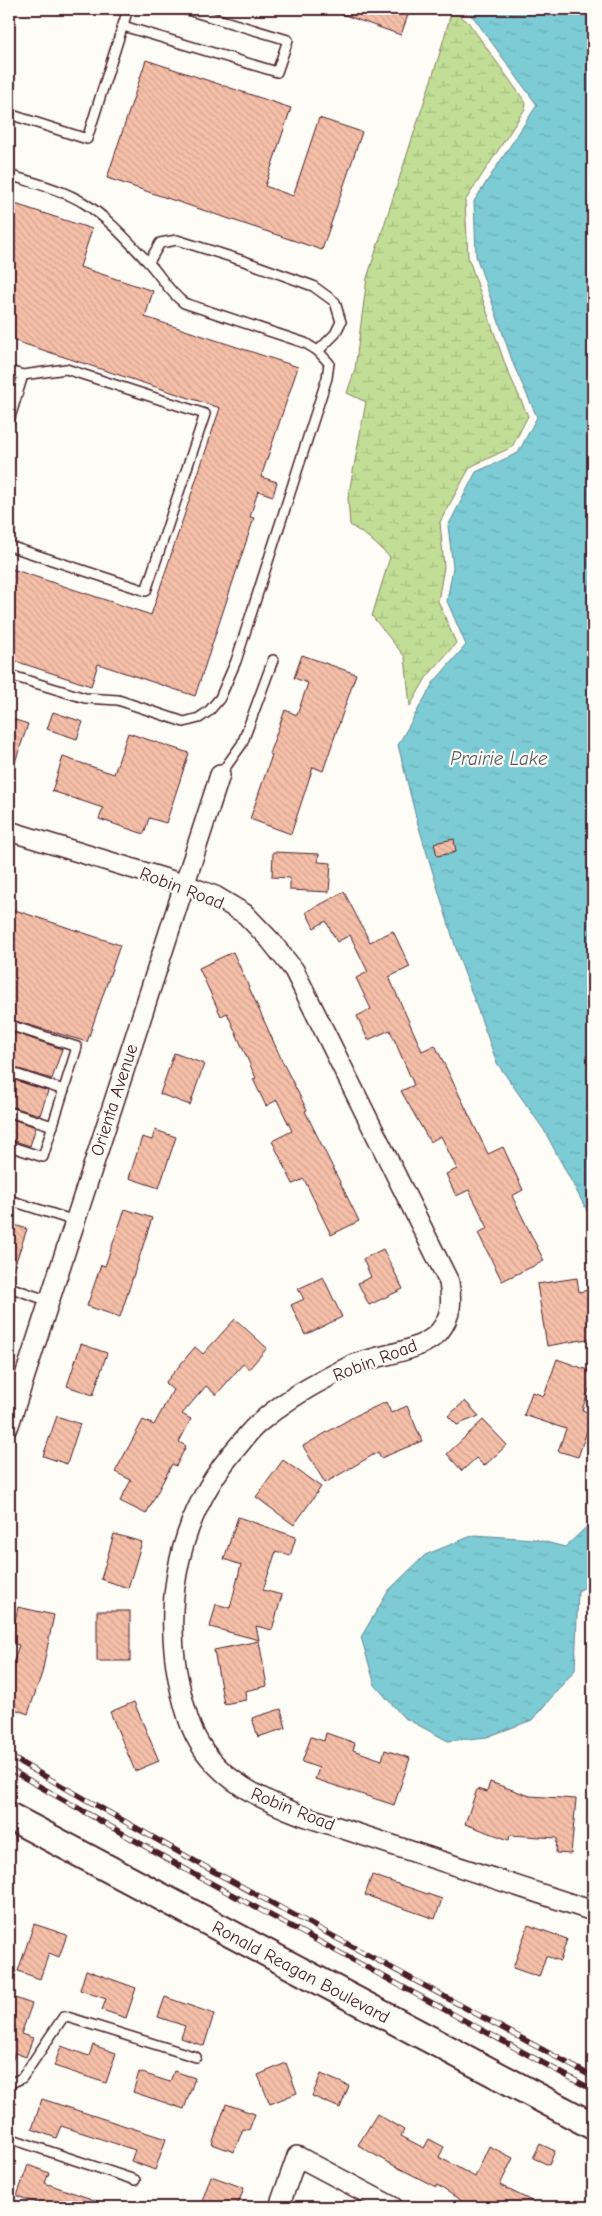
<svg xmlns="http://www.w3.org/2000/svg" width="602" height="2216" font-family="'Comic Neue',sans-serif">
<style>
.wetland{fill:url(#wetland-marsh);stroke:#867e60}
.water{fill:url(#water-ripples);stroke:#678691}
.building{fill:url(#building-back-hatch);stroke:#4a1f2b}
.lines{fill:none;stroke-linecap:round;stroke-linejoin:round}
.lane-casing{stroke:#4a1f2b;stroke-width:12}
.street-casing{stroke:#4a1f2b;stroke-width:22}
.secondary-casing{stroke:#4a1f2b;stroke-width:30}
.lane{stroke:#fdfcf7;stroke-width:9}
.street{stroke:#fdfcf7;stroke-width:19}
.secondary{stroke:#fdfcf7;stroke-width:26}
.rail-casing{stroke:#4a1f2b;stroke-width:5.5}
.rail{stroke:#fdfcf7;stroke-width:4;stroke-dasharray:11;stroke-linecap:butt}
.labels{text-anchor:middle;stroke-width:4.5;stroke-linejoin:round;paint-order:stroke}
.street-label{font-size:18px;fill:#4a1f2b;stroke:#fdfcf7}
.water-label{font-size:19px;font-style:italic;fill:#5b5b66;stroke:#fdfcf7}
</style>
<defs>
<pattern id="wetland-marsh" width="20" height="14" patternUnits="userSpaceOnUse" patternTransform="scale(1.25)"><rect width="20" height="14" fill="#c2de96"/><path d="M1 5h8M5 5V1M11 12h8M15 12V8" fill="none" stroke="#a8be81"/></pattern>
<pattern id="water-ripples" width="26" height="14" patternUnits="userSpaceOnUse" patternTransform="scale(1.25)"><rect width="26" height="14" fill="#7bcbd5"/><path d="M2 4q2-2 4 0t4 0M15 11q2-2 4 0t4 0" fill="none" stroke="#6caeb7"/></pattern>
<pattern id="building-back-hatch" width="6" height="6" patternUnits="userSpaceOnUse" patternTransform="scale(1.25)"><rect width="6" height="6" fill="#f5bfa8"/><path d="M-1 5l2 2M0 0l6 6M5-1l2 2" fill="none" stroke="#d4a491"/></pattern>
</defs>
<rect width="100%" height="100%" fill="#fdfcf7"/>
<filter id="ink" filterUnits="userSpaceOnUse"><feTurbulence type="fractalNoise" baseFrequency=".02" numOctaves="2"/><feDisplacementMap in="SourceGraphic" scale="10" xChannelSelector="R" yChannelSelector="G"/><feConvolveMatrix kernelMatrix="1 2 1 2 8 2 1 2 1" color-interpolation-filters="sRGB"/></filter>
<g filter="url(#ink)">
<polygon class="wetland" points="452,10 468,22 526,103 525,109 465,201 468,257 506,367 528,416 512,447 470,467 440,522 444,567 438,601 456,643 426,678 410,706 405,657 372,616 390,557 368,537 350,525 348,498 366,402 347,393 355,369 367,278 438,59"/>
<g class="water">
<polygon points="462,9 593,9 593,1222 544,1130 497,1063 459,958 417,821 398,745 433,683 466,645 447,601 453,567 448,526 476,472 518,453 537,417 514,366 476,256 474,201 537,105 474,18"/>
<polygon points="593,1521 593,1583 578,1591 575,1670 532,1720 487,1737 448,1741 403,1717 375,1685 361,1637 389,1590 425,1555 474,1535 534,1539 565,1547"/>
</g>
<g class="building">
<polygon points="333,9 410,9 401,35 333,11"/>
<polygon points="146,60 291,108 265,186 293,196 319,118 362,132 322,250 107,178"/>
<polygon points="9,202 92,229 80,267 153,291 145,317 298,367 261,477 277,482 273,496 258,491 250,517 254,518 195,696 98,664 91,686 9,659 9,568 151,615 220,408 9,339"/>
<polygon points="302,655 356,674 323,771 313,767 291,834 250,819 272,755 269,754 285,710 297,715 308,683 294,678"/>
<polygon points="53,712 83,722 77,739 47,729"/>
<polygon points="9,718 28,724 11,774 9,774"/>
<polygon points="128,733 189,753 166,823 149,818 144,834 99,819 103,808 52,791 63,757 114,774"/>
<polygon points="454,839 456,852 437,856 434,843"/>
<polygon points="273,852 319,854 318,862 331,863 329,892 290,890 290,878 272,877"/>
<polygon points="344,892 370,942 393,931 410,967 389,977 422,1051 435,1045 488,1154 503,1147 523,1190 512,1196 544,1261 502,1281 478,1233 488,1228 469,1190 456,1196 446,1174 457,1169 441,1136 430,1142 401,1091 414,1085 390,1030 368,1040 357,1016 371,1009 356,978 368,972 350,935 337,942 326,921 314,928 306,912"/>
<polygon points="9,908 120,945 87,1042 9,1019"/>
<polygon points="233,952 284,1065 307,1110 305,1111 359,1221 331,1235 304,1179 293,1184 272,1141 292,1131 277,1100 266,1106 253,1079 256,1078 227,1013 221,1016 199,968"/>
<polygon points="9,1031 62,1049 52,1079 9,1066"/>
<polygon points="174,1053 204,1064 190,1105 160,1094"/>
<polygon points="9,1078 48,1091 40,1115 9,1106"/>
<polygon points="9,1118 36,1127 30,1146 9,1139"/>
<polygon points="155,1130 176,1137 159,1188 129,1178 142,1137 152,1140"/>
<polygon points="125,1209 152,1218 120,1317 87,1306 101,1265 105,1266"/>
<polygon points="9,1223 27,1229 11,1276 9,1276"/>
<polygon points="383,1249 403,1289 369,1305 358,1283 371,1277 363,1259"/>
<polygon points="323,1277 342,1317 305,1335 291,1305 304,1299 298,1289"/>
<polygon points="577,1278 579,1292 593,1289 593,1338 547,1346 537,1284"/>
<polygon points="235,1319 267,1348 249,1369 243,1364 216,1395 206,1386 182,1414 191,1419 179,1442 186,1446 176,1466 172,1464 146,1514 120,1501 131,1480 115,1472 143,1420 154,1425 173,1390 165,1383 195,1347 203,1354"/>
<polygon points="81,1344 107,1353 93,1395 67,1386"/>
<polygon points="557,1359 593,1372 593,1378 582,1410 593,1414 578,1457 558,1451 566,1429 524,1415 532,1392 544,1396"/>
<polygon points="465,1401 479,1416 457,1425 448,1416"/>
<polygon points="386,1402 391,1413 407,1406 422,1441 381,1458 378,1452 325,1483 303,1446 355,1416"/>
<polygon points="57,1416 80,1424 67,1464 43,1456"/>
<polygon points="483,1420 507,1445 484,1466 476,1458 462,1471 447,1454"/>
<polygon points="283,1460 321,1487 294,1525 256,1497"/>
<polygon points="238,1517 296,1537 290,1556 276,1551 263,1590 282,1595 272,1630 256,1626 259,1640 210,1627 216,1604 230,1608 241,1565 224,1559"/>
<polygon points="114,1534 142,1542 128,1588 101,1579"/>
<polygon points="18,1607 54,1615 42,1673 28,1714 9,1707 9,1676 19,1645 10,1643"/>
<rect x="97" y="1611" width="33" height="50"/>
<polygon points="259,1641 267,1686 245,1691 246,1700 224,1704 214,1650"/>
<polygon points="134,1702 159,1761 135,1771 110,1712"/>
<polygon points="281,1709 286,1728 258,1737 252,1718"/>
<polygon points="326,1733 355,1743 353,1750 382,1760 385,1750 410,1758 394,1805 315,1779 319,1768 302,1762 311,1737 324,1741"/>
<polygon points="490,1782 530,1796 576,1799 571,1854 556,1853 557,1838 510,1835 509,1840 465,1824 477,1789 487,1792"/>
<polygon points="372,1875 442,1899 435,1919 365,1895"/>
<polygon points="34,1924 67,1935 59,1957 49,1953 40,1979 18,1971"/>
<polygon points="528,1925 567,1939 560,1961 546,1956 539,1977 513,1968"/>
<polygon points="86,1970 136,1988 126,2018 102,2010 106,1999 80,1990"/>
<polygon points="9,1996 32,2004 21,2034 33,2038 26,2057 15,2053 11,2064 9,2063"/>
<polygon points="165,1997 214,2014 204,2046 181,2038 185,2026 158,2017"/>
<polygon points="93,2045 116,2053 106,2083 54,2066 61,2046 89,2056"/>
<polygon points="286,2063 297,2093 270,2104 258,2075"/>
<polygon points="174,2071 195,2078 184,2109 133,2092 139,2072 170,2082"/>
<polygon points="321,2074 349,2086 340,2108 312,2096"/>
<polygon points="42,2099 166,2139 155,2170 131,2161 135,2150 86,2134 61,2126 56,2138 32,2129"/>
<polygon points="226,2104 255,2114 249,2130 243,2129 234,2152 212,2144"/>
<polygon points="377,2114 404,2130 401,2136 424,2148 429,2139 444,2147 439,2157 475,2177 489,2146 513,2158 500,2185 543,2207 471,2207 437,2185 436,2187 385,2161 358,2145"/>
<polygon points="540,2144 555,2151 549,2165 533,2158"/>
<polygon points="28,2165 49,2173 45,2183 109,2205 108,2207 48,2207 17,2196"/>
<polygon points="211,2176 244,2188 237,2207 211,2207 201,2204"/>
</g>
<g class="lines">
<g class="lane-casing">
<g id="lane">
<polyline points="123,26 277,72 288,40 184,9"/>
<polyline points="9,114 87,139 128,9"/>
<path d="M 9,175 C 34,183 61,189 84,203 C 108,218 127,240 146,260 C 161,275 166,289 184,303 L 305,343 L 318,351 L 329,363 L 327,378 L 236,661 L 220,698 L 209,711 L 199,718 L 184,722 L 118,700 L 85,698 L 9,675"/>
<polyline points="149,262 160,243 177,240 244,261 313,286 335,302 341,322 335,334 318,351"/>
<polyline points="9,371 23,375 9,421"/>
<polyline points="9,546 146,591 205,414 66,369 23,375"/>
<polyline points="220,775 242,744 273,660"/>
<polyline points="9,1025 77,1047 43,1157 9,1146"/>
<polyline points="9,1072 64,1090"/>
<polyline points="9,1112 53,1126"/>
<polyline points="9,1200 75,1221"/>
<polyline points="9,1287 49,1301"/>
<polyline points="9,2084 22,2078 64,2016 196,2057"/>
<polyline points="9,2138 135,2180"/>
</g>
</g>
<g class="street-casing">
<g id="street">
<path d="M 9,831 L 183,884 L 215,896 L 245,914 L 270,940 L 294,970 L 449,1282 C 452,1301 452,1316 439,1332 C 419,1354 374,1354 348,1367 C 316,1383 286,1399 259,1423 C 251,1429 245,1438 239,1445 C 171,1522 158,1623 188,1718 C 205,1772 252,1796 301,1815 L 593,1911"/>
<polyline points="9,1425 220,775"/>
<polyline points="279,2207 297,2156 393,2207"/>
</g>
</g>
<g class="secondary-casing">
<polyline id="secondary" points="9,1816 593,2126"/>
</g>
<use href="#lane" class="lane"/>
<use href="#street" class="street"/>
<use href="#secondary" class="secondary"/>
<g class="rail-casing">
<g id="rail">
<polyline points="9,1756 200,1864 593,2077"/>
<polyline points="9,1769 194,1874 593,2090"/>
</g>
</g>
<use href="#rail" class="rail"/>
</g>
</g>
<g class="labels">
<g class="street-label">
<text transform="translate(182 888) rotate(21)" y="6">Robin Road</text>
<text transform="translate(114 1100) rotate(-72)" y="6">Orienta Avenue</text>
<text transform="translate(375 1360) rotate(-21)" y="6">Robin Road</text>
<text transform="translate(293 1809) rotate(22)" y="6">Robin Road</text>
<text transform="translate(301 1972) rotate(28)" y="6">Ronald Reagan Boulevard</text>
</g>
<g class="water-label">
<text x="499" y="765">Prairie Lake</text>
</g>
</g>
<rect width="602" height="2216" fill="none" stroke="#fdfcf7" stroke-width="30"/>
<rect x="15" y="15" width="572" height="2186" fill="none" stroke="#4a1f2b" stroke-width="2" filter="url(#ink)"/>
</svg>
